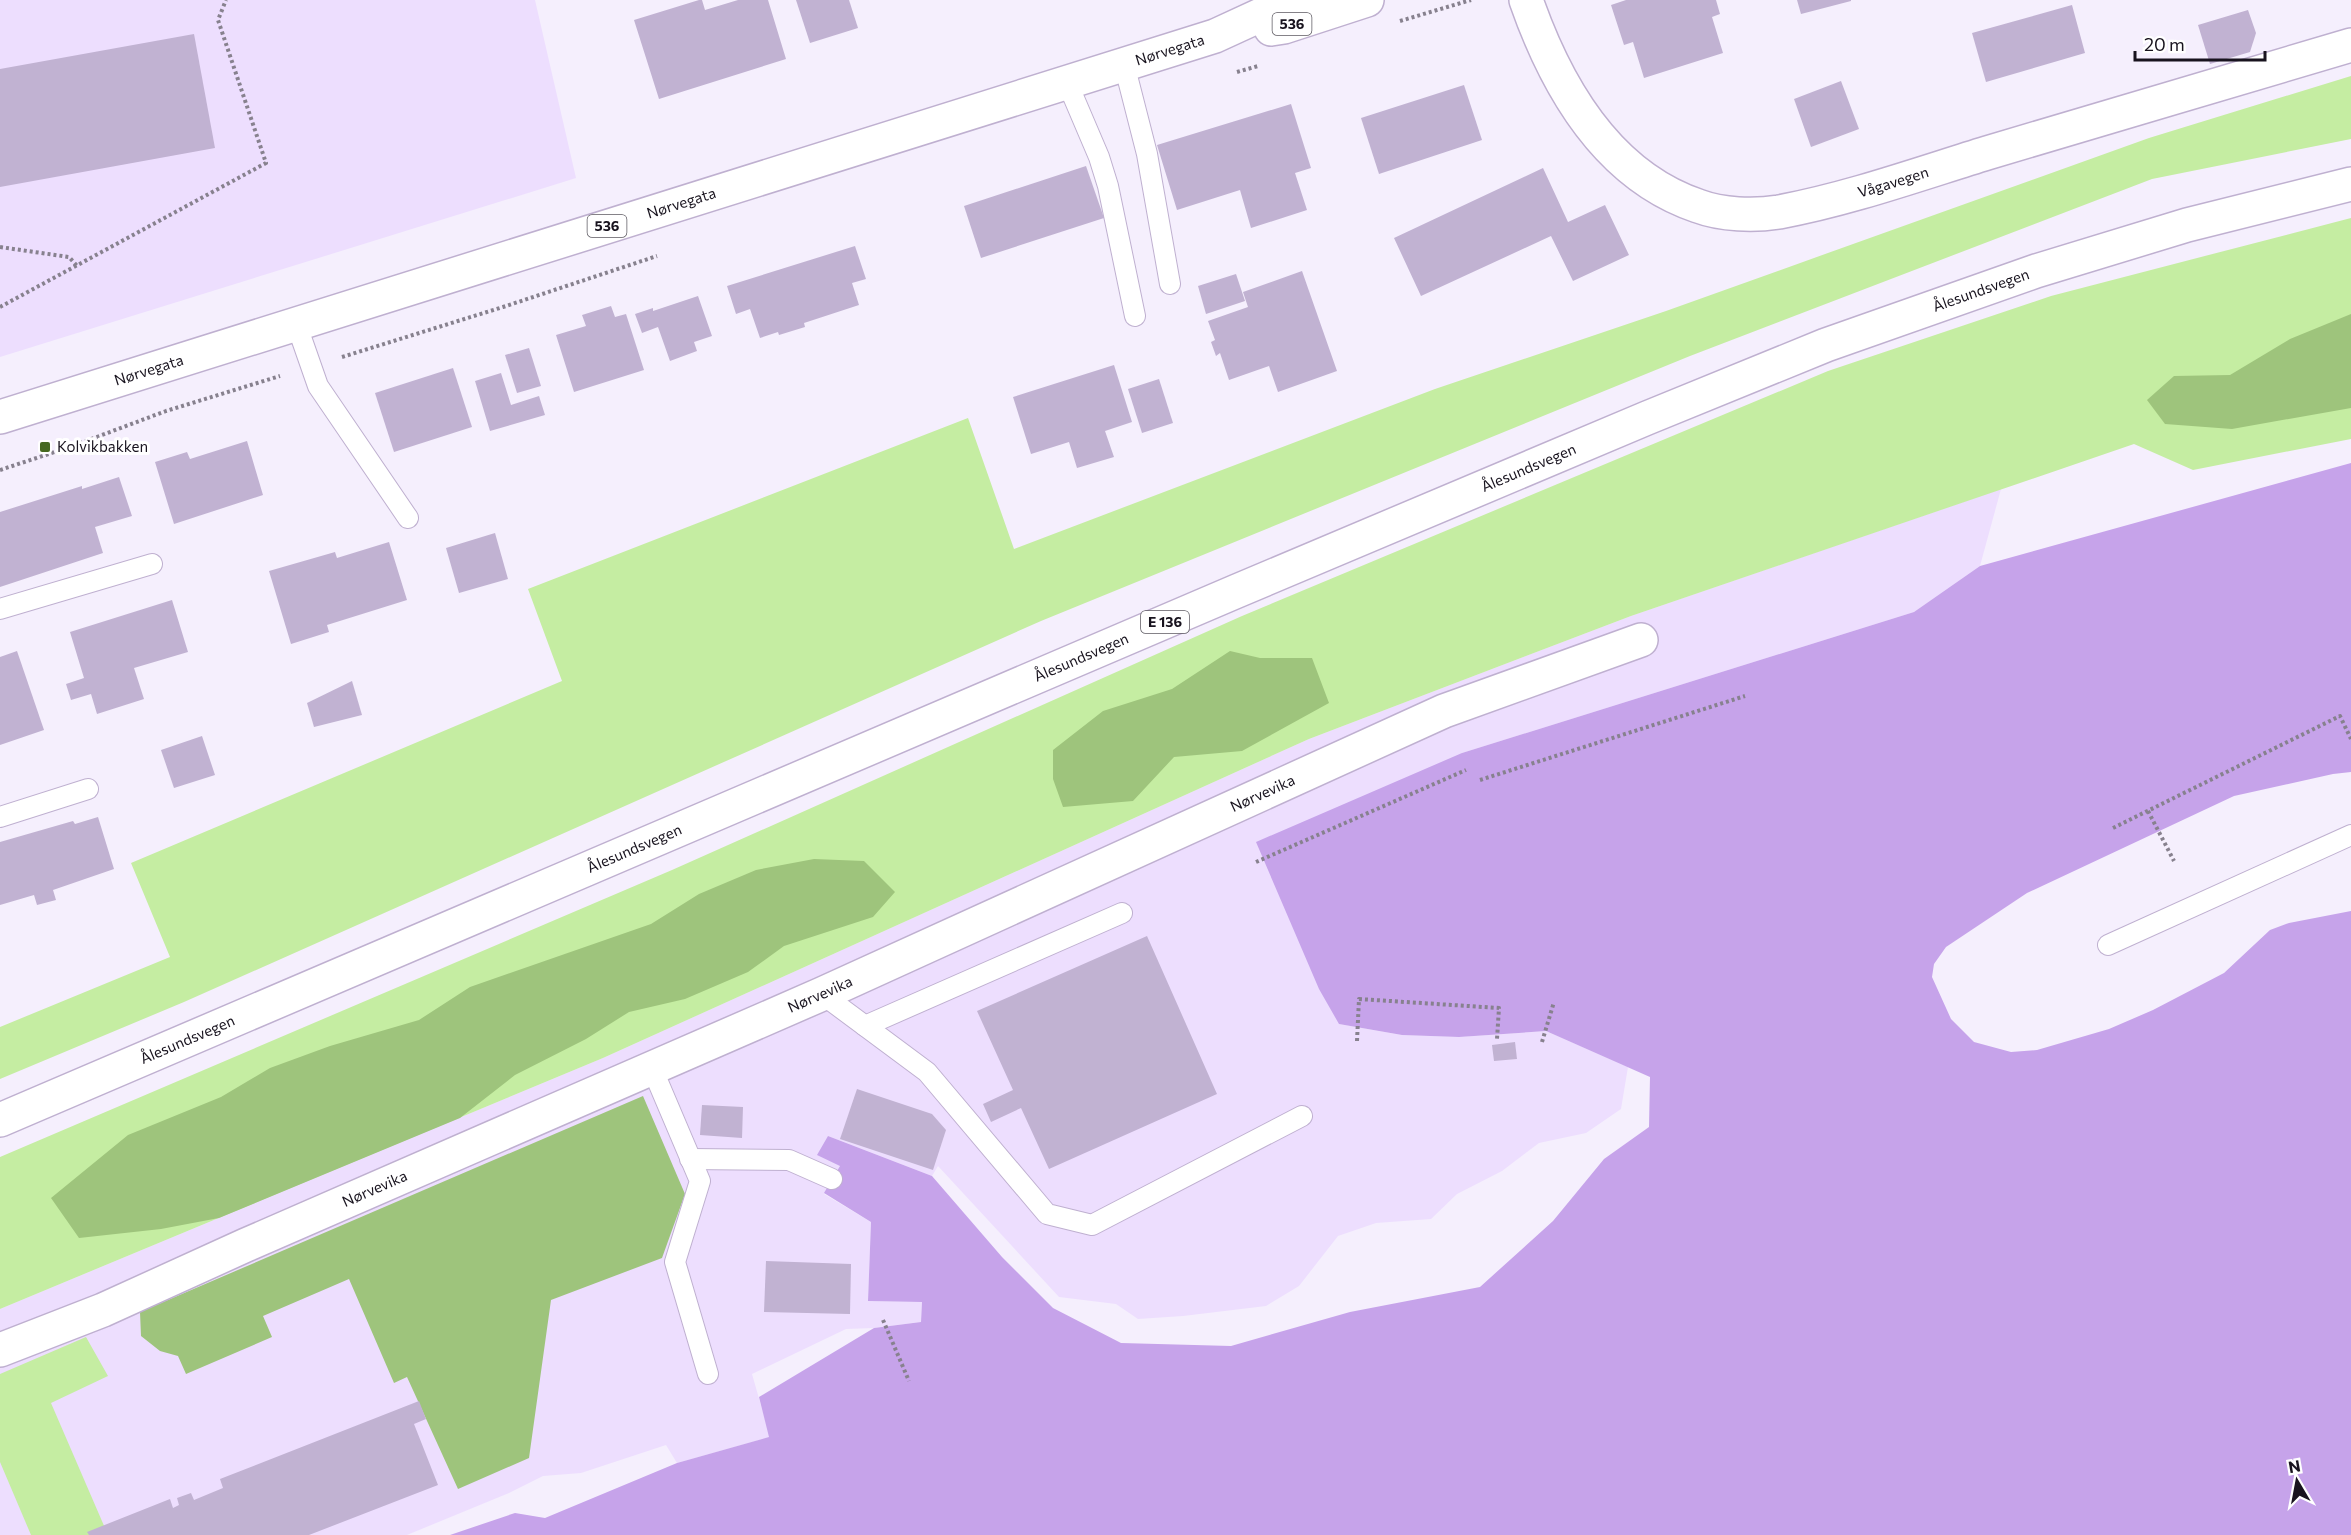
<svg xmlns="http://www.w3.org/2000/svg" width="2351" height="1535" font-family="Commissioner,sans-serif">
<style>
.built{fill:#eddefe}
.green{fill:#c5eda2}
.forest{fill:#9ec47c}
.water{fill:#c6a3ea}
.building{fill:#c1b2d2}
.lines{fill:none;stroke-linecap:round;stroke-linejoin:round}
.service-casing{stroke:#bfb0d0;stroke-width:22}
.minor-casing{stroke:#bfb0d0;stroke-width:36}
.primary-casing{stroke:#bfb0d0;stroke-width:36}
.trunk-casing{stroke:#bfb0d0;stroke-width:36}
.path{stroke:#87818e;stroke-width:4;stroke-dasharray:3 3;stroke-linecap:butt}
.service{stroke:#fff;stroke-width:20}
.minor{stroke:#fff;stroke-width:33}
.primary{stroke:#fff;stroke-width:33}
.trunk{stroke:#fff;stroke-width:33}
.poi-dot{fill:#466920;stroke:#fff;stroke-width:2}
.labels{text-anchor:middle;stroke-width:6;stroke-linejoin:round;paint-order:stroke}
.shield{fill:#fff;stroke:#5d5a62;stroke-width:1.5}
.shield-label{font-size:14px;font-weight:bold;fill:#18131e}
.street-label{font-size:15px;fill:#18131e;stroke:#fff}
.poi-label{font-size:15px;fill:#18131e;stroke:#fff;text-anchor:start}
</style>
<rect width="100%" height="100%" fill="#f5effd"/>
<g class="built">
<polygon points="0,0 535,0 576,178 0,357"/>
<polygon points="2001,489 1980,566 1914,612 1462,753 1339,1024 1402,1035 1459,1037 1546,1031 1628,1067 1621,1109 1586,1133 1539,1143 1502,1171 1457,1194 1431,1219 1376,1223 1338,1236 1299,1286 1266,1306 1183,1316 1138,1319 1116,1304 1059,1297 938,1166 932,1176 828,1136 840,1166 824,1194 871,1222 868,1301 922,1302 921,1322 874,1328 846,1329 752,1374 770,1437 677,1463 666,1445 581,1473 543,1476 509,1493 407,1535 0,1535 0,1309 603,1058 1309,739 1631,616"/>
</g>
<g class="green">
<polygon points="2351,76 2351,139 2152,179 1690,356 1041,621 184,1002 0,1079 0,1027 170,957 131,863 562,681 528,589 968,418 1014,549 1435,389 1666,311 2149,138"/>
<polygon points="2351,218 2351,439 2193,470 2134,444 1631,616 1309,739 603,1058 0,1309 0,1157 672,870 1242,616 1828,371 2051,296"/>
<polygon points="86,1337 108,1376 51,1403 108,1535 31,1535 0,1462 0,1374"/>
</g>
<g class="forest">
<polygon points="2351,314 2351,408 2232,429 2165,424 2147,400 2174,376 2230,375 2290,339"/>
<polygon points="1230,651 1260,658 1312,658 1329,703 1242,751 1174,757 1133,801 1063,807 1053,779 1053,750 1103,711 1172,689"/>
<polygon points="814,859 864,861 895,892 873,917 784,946 748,972 685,999 629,1012 586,1039 515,1075 460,1118 219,1218 161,1229 79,1238 51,1198 128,1135 221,1097 270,1068 330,1046 419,1020 470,987 651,924 699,894 756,870"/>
<polygon points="643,1096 685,1194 662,1258 551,1300 529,1458 458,1489 407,1377 394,1383 349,1279 263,1316 272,1337 186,1374 178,1356 160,1351 141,1336 140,1312"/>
</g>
<polygon class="water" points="2351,463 2351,772 2333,774 2234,796 2027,893 1946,947 1934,964 1932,977 1951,1019 1974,1042 2011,1052 2037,1050 2109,1029 2153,1010 2224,973 2270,930 2289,923 2351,911 2351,1535 450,1535 515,1513 545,1518 677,1463 769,1437 759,1397 874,1328 921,1322 922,1302 868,1301 871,1222 824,1193 840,1166 817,1155 828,1136 932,1176 1002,1257 1053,1308 1121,1343 1231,1346 1350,1312 1480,1287 1553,1221 1604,1159 1649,1127 1650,1077 1546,1031 1459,1037 1402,1035 1339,1024 1319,989 1256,842 1462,753 1914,612 1980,566"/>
<g class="building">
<polygon points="699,0 702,0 705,10 738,0 768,0 786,59 659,99 634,20"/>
<polygon points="796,0 849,0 858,28 810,43"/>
<polygon points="1626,0 1716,0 1720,14 1712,17 1723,53 1644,78 1633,42 1624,45 1611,5"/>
<polygon points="1797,0 1851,0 1851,1 1801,14"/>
<polygon points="2072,5 2085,53 1986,82 1972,33"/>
<polygon points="2248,10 2256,33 2250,52 2210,64 2198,25"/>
<polygon points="194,34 215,148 0,187 0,69"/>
<polygon points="1841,81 1859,129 1811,147 1794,99"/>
<polygon points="1464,85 1482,140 1379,174 1361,118"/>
<polygon points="1291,104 1311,168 1295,173 1307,210 1251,228 1240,190 1177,210 1157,145"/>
<polygon points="1086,166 1104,218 981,258 964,206"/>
<polygon points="1543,168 1568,222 1605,205 1629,255 1573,281 1551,236 1421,296 1394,238"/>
<polygon points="855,246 866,279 852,283 859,305 804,323 805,327 779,335 778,332 760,338 750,309 736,314 727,286"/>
<polygon points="1302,271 1337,371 1278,392 1269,366 1229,380 1220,353 1216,356 1211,342 1215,340 1208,321 1248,307 1243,292"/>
<polygon points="1236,274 1245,301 1206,314 1198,286"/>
<polygon points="698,296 712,336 694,342 697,351 670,361 658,327 642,333 635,314 653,308 653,311"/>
<polygon points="611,306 615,317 626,314 644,370 574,392 556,335 586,326 582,315"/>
<polygon points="529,348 541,386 517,393 505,355"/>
<polygon points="1114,365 1132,422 1105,431 1114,457 1077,468 1069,442 1031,454 1013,397"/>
<polygon points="453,368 472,427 394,452 375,393"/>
<polygon points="501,373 511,405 539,396 545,415 490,431 475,381"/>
<polygon points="1159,379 1173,423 1142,433 1128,389"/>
<polygon points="247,441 263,495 174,524 155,462 187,452 190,459"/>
<polygon points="119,477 132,516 95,527 103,553 0,587 0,512 82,486 82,489"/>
<polygon points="495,533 508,579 459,593 446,548"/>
<polygon points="389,542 407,600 327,625 329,632 291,644 269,571 335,552 337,558"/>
<polygon points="172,600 188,652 134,668 144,699 97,714 91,694 71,700 66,684 84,678 70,632"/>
<polygon points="17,651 44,730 0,745 0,657"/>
<polygon points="352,681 362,715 314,727 307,703"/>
<polygon points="202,736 215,775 174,788 161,750"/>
<polygon points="98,817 114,869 53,890 56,900 37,905 34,895 0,905 0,842 73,821 75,824"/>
<polygon points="1147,936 1217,1094 1049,1169 1021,1108 991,1122 983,1104 1013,1090 977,1011"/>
<polygon points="1515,1042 1517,1059 1494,1061 1492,1045"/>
<polygon points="857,1089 932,1114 946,1130 933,1170 840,1139"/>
<polygon points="702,1105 743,1107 742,1138 700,1135"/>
<polygon points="766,1261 851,1264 850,1314 764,1312"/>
<polygon points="419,1401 426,1419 414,1424 438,1485 309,1535 89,1535 87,1532 170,1499 173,1508 179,1505 177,1498 191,1493 194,1500 223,1488 220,1479"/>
</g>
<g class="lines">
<g class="service-casing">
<g id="service">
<polyline points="1124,64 1147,154 1170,284"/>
<polyline points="1067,82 1099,157 1108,186 1135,316"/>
<polyline points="296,323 318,386 408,518"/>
<polyline points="0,609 152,564"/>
<polyline points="0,817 88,789"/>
<polyline points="2108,945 2351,835"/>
<polyline points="822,994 927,1072 1047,1214 1092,1225 1302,1116"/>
<polyline points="865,1026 1122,913"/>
<polyline points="652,1068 700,1181 675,1262 708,1374"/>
<polyline points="690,1159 789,1160 832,1179"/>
</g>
</g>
<g class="minor-casing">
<g id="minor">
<path id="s1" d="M 1526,0 C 1556,86 1606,175 1698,206 C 1722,215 1754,216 1779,212 C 1849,199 1919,174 1987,153 C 2108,117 2230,81 2351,45"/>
<path id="s2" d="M 0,1350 L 103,1310 L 246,1245 L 822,994 L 1444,711 L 1641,640"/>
</g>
</g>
<g class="primary-casing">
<g id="primary">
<polyline points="1271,29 1284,27 1367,0"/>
<path id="s3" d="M 0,417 L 1215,36 L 1278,7 L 1299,0"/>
</g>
</g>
<g class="trunk-casing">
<g id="trunk">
<path id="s4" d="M 0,1120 L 1237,591 L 1647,418 L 1826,345 L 2036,271 L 2187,225 L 2351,184"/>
</g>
</g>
<g class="path">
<polyline points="1400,21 1471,0"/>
<polyline points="1237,72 1258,66"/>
<polyline points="0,247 69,257 77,266"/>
<polyline points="0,307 266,163 218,20 226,0"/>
<polyline points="342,357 503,307 657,256"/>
<polyline points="0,470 70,447 166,411 280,376"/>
<polyline points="1480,780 1745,696"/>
<polyline points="2148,811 2174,861"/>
<polyline points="2113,828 2340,716 2351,739"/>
<polyline points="1256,862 1466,770"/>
<polyline points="1357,1041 1359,999 1499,1008 1497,1039"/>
<polyline points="1542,1042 1554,1002"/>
<polyline points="883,1320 909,1381"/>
</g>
<use href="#service" class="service"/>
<use href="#minor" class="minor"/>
<use href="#primary" class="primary"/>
<use href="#trunk" class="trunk"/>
</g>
<rect class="poi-dot" x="39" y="441" width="12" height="12" rx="3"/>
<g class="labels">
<g class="shield">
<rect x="1272.5" y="13" width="39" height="22" rx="4.5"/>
<rect x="587.5" y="215" width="39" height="22" rx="4.5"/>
<rect x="1141" y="611" width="48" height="22" rx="4.5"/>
</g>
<g class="shield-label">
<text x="1292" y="29">536</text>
<text x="607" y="231">536</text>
<text x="1165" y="627">E 136</text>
</g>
<g class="street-label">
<text dy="5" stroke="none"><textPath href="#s3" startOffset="1226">Nørvegata</textPath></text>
<text dy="5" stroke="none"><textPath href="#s1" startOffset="478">Vågavegen</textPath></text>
<text dy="5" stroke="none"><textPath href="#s3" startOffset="714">Nørvegata</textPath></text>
<text dy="5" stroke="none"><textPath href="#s4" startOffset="2148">Ålesundsvegen</textPath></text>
<text dy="5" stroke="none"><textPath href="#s3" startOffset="156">Nørvegata</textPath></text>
<text dy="5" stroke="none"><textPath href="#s4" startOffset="1662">Ålesundsvegen</textPath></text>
<text dy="5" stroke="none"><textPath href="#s4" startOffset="1176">Ålesundsvegen</textPath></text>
<text dy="5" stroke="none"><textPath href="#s2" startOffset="1380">Nørvevika</textPath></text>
<text dy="5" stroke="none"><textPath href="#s4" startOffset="690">Ålesundsvegen</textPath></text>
<text dy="5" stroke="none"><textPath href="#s2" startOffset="894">Nørvevika</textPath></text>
<text dy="5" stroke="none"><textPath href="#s4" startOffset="204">Ålesundsvegen</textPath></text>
<text dy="5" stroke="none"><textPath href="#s2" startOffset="408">Nørvevika</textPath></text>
</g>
<g class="poi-label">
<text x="57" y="452">Kolvikbakken</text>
</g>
</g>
<g transform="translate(2297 1481) rotate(350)" stroke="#ffffff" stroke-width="4.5" paint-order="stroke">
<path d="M0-4.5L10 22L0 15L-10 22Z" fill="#18131e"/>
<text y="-9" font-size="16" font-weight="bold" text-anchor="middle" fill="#18131e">N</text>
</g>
<path d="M2135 51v9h130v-9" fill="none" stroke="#18131e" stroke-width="3"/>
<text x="2144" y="51" font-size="18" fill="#18131e" stroke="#ffffff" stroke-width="4.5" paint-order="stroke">20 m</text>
</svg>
